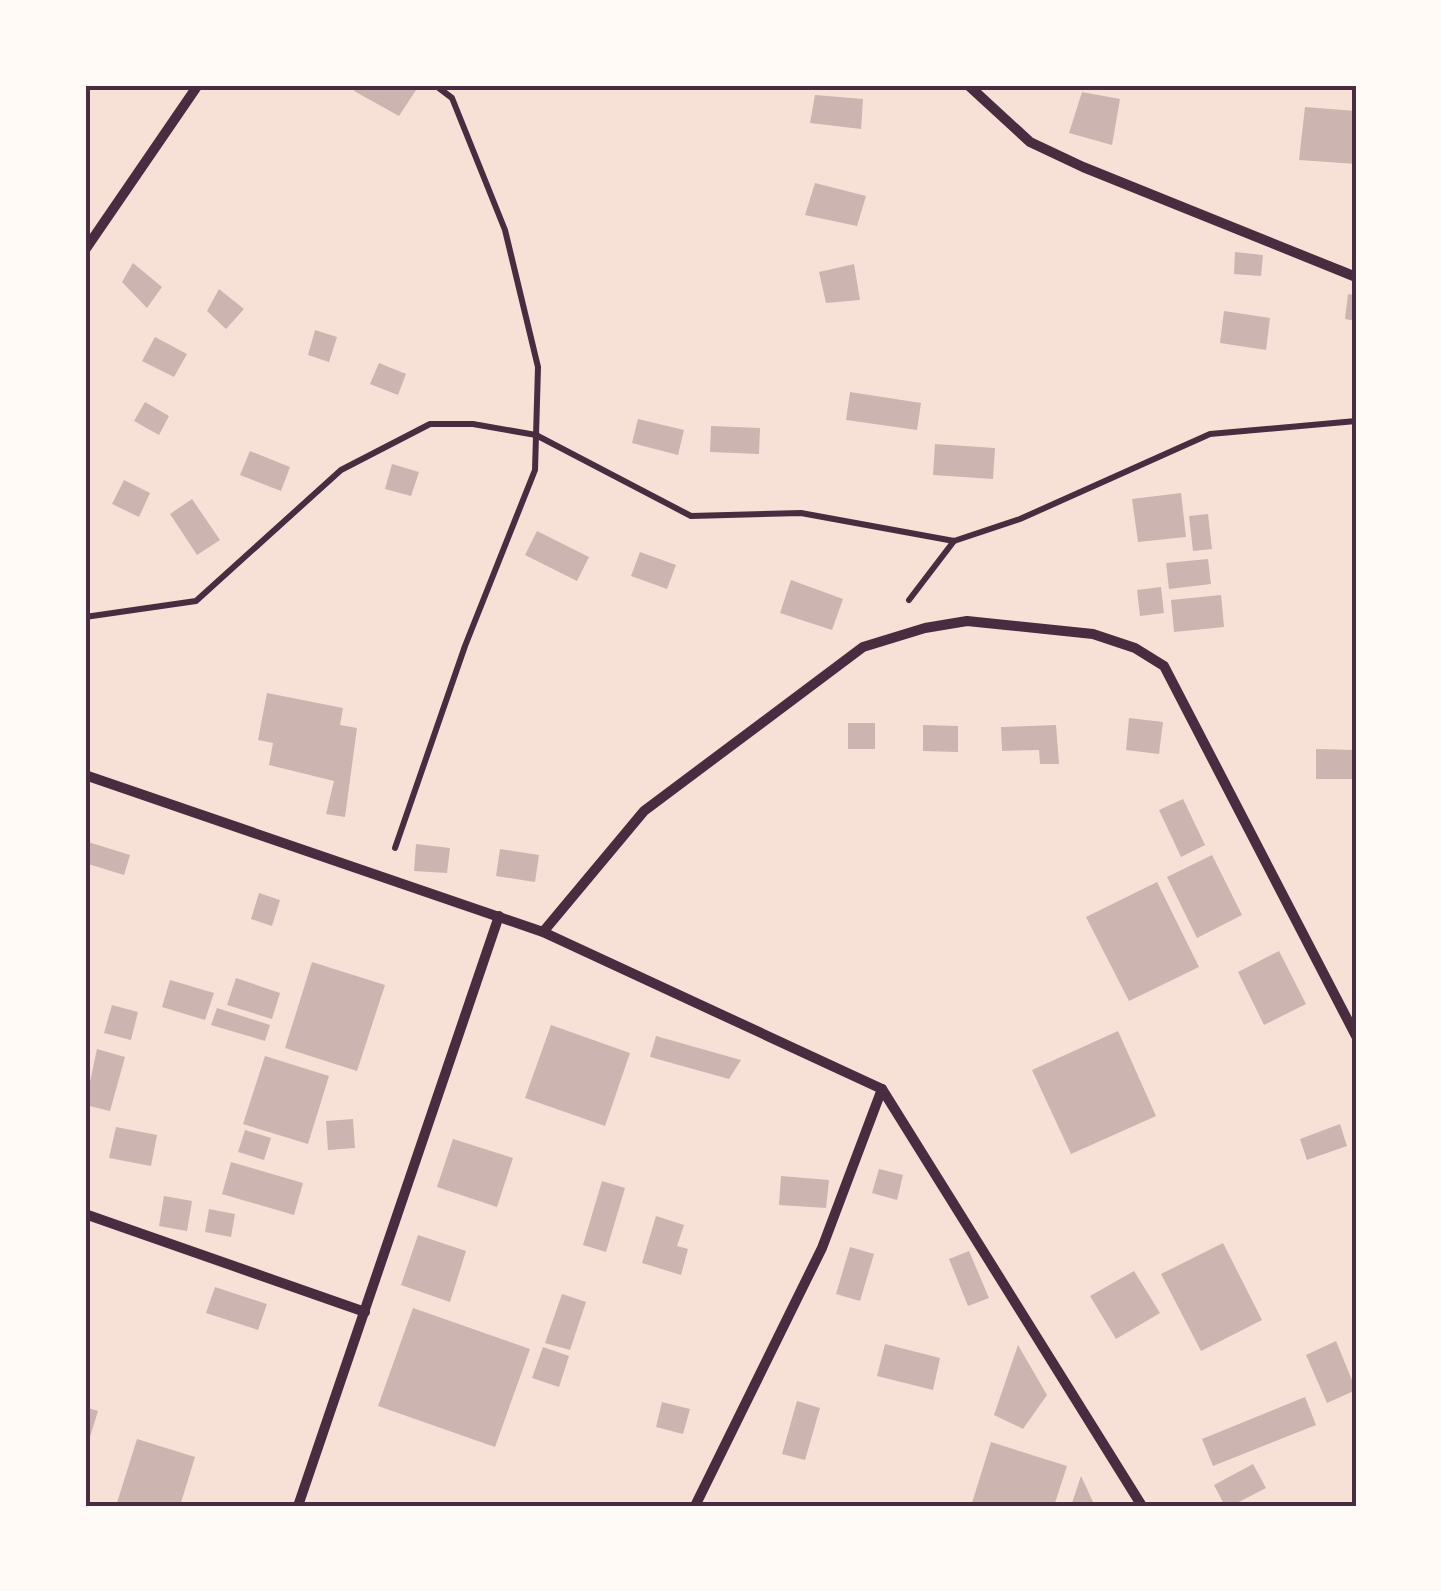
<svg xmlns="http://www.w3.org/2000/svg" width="1441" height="1591" font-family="Cabin,sans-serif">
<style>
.building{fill:#ccb4b1}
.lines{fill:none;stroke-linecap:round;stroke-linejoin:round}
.path{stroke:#4a2c40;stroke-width:6}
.minor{stroke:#4a2c40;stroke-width:10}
.neatline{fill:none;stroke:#4a2c40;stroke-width:4}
</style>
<rect width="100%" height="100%" fill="#f7e1d7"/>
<g class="building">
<polygon points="358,85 407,85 416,90 399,116 354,91"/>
<polygon points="1082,92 1120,99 1112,145 1069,133"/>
<polygon points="815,95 863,99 861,129 810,123"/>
<polygon points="1305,107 1356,111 1356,164 1299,160"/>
<polygon points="815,183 866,196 857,226 805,215"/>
<polygon points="1235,252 1263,255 1261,276 1234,274"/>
<polygon points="133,263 162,287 147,308 122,282"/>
<polygon points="854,264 860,300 826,303 819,272"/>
<polygon points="219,289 244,309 226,329 207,311"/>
<polygon points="1348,294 1356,295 1356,321 1345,319"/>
<polygon points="1224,311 1270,318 1266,350 1220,343"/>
<polygon points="315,330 337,337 329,362 308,355"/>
<polygon points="155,337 187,354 174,377 142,361"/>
<polygon points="379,363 406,374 398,395 370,384"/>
<polygon points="850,392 921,403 917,430 846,420"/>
<polygon points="145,402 169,416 159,435 134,421"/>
<polygon points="638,419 684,430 678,455 632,443"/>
<polygon points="711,426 760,428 759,454 710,452"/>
<polygon points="935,444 995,448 993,479 933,475"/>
<polygon points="250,451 290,467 281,491 240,475"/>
<polygon points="392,464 419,472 411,496 385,489"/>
<polygon points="124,480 150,493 139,517 112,504"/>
<polygon points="1181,493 1186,537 1138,542 1132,499"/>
<polygon points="192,499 220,540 197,555 170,514"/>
<polygon points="1208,514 1212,549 1193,551 1189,516"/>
<polygon points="537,531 589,557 577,581 525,555"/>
<polygon points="640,552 676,565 667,589 631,576"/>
<polygon points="1208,559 1211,584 1169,589 1166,563"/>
<polygon points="791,580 843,599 832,630 780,613"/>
<polygon points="1161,587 1164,613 1140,616 1137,590"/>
<polygon points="1221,595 1224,627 1174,632 1171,600"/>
<polygon points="267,693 343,708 340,725 357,728 345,817 326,814 334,781 269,765 273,743 258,740"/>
<polygon points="1129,718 1163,722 1159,754 1126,750"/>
<rect x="848" y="723" width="27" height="26"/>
<polygon points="923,725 958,726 958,752 923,751"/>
<polygon points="1056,725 1059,764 1040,764 1039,750 1002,751 1001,727"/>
<polygon points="1316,749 1356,750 1356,779 1316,779"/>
<polygon points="1183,799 1205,845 1181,857 1159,810"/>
<polygon points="85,841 130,855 124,875 85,863"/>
<polygon points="416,844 450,848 447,873 414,871"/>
<polygon points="500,849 539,855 535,882 496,876"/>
<polygon points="1212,855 1242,915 1197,938 1167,877"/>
<polygon points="1157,882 1199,967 1129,1001 1086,917"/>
<polygon points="259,893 280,900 272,926 251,919"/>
<polygon points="1279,951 1306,1004 1264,1025 1238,972"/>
<polygon points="312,962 385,985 357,1071 285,1048"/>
<polygon points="236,978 280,993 272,1019 227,1005"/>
<polygon points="170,980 214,993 205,1020 162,1007"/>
<polygon points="112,1005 138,1012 131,1040 104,1033"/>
<polygon points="217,1008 270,1025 265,1041 211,1025"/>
<polygon points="551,1025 630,1053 605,1126 525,1098"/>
<polygon points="1118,1031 1156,1116 1071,1154 1032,1070"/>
<polygon points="656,1036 741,1060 729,1079 650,1057"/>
<polygon points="97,1049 125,1057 110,1111 85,1105"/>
<polygon points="265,1056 329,1076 308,1144 243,1124"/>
<polygon points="353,1119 355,1148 328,1150 326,1121"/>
<polygon points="1340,1124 1347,1146 1307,1160 1300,1139"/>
<polygon points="116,1127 157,1135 151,1166 109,1158"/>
<polygon points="245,1130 271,1138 264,1160 238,1152"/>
<polygon points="453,1139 513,1158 497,1207 437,1187"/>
<polygon points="231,1162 303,1183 294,1215 222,1194"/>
<polygon points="879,1169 903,1175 897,1200 872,1193"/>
<polygon points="781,1176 829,1180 826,1208 779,1205"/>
<polygon points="602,1181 625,1188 606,1252 583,1245"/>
<polygon points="164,1196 192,1201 187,1231 159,1226"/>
<polygon points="209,1209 235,1214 231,1237 205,1232"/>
<polygon points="656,1216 684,1225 677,1246 688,1249 681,1275 642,1263"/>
<polygon points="418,1235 466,1251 450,1302 401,1285"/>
<polygon points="1223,1243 1262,1320 1201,1351 1161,1274"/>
<polygon points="850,1247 874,1254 860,1301 836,1294"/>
<polygon points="969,1251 989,1298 968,1306 949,1259"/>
<polygon points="1134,1271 1160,1313 1116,1339 1090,1296"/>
<polygon points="215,1287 267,1304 258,1330 206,1313"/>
<polygon points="562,1294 586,1302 570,1350 545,1343"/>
<polygon points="413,1308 530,1349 495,1447 378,1406"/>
<polygon points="1336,1341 1356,1390 1327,1403 1306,1355"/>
<polygon points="885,1344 940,1358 933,1390 877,1376"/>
<polygon points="1018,1345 1047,1395 1023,1429 994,1415"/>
<polygon points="543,1347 569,1356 559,1387 532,1378"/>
<polygon points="1305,1397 1316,1425 1213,1466 1202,1439"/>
<polygon points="797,1401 820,1408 805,1460 782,1454"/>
<polygon points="662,1402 690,1409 683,1434 656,1427"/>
<polygon points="85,1407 98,1411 86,1450 85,1449"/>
<polygon points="137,1439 195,1457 180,1506 116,1506"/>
<polygon points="991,1442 1067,1466 1054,1506 971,1506"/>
<polygon points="1253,1464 1266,1488 1231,1506 1225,1506 1214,1485"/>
<polygon points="1081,1476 1095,1506 1071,1506"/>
</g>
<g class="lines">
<g class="path">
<polyline points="909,600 954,541"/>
<polyline points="85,617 196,601 341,470 430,424 473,424 536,435 691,516 801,513 954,541 1020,519 1210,434 1356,421"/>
<polyline points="395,848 465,646 535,470 538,367 505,230 452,98 435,85"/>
</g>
<g class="minor">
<polyline points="968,85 1030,142 1083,167 1356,277"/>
<polyline points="85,250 198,85"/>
<polyline points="85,775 543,932 882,1089 1142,1506"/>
<polyline points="543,932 644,811 863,647 925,628 967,621 1093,634 1135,648 1164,666 1356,1036"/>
<polyline points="85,1214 365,1312"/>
<polyline points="298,1506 499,916"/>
<polyline points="695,1506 822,1248 882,1089"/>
</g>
</g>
<rect width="1441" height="1591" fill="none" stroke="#fffaf5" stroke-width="175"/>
<rect x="88" y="88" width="1266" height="1416" class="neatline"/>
</svg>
